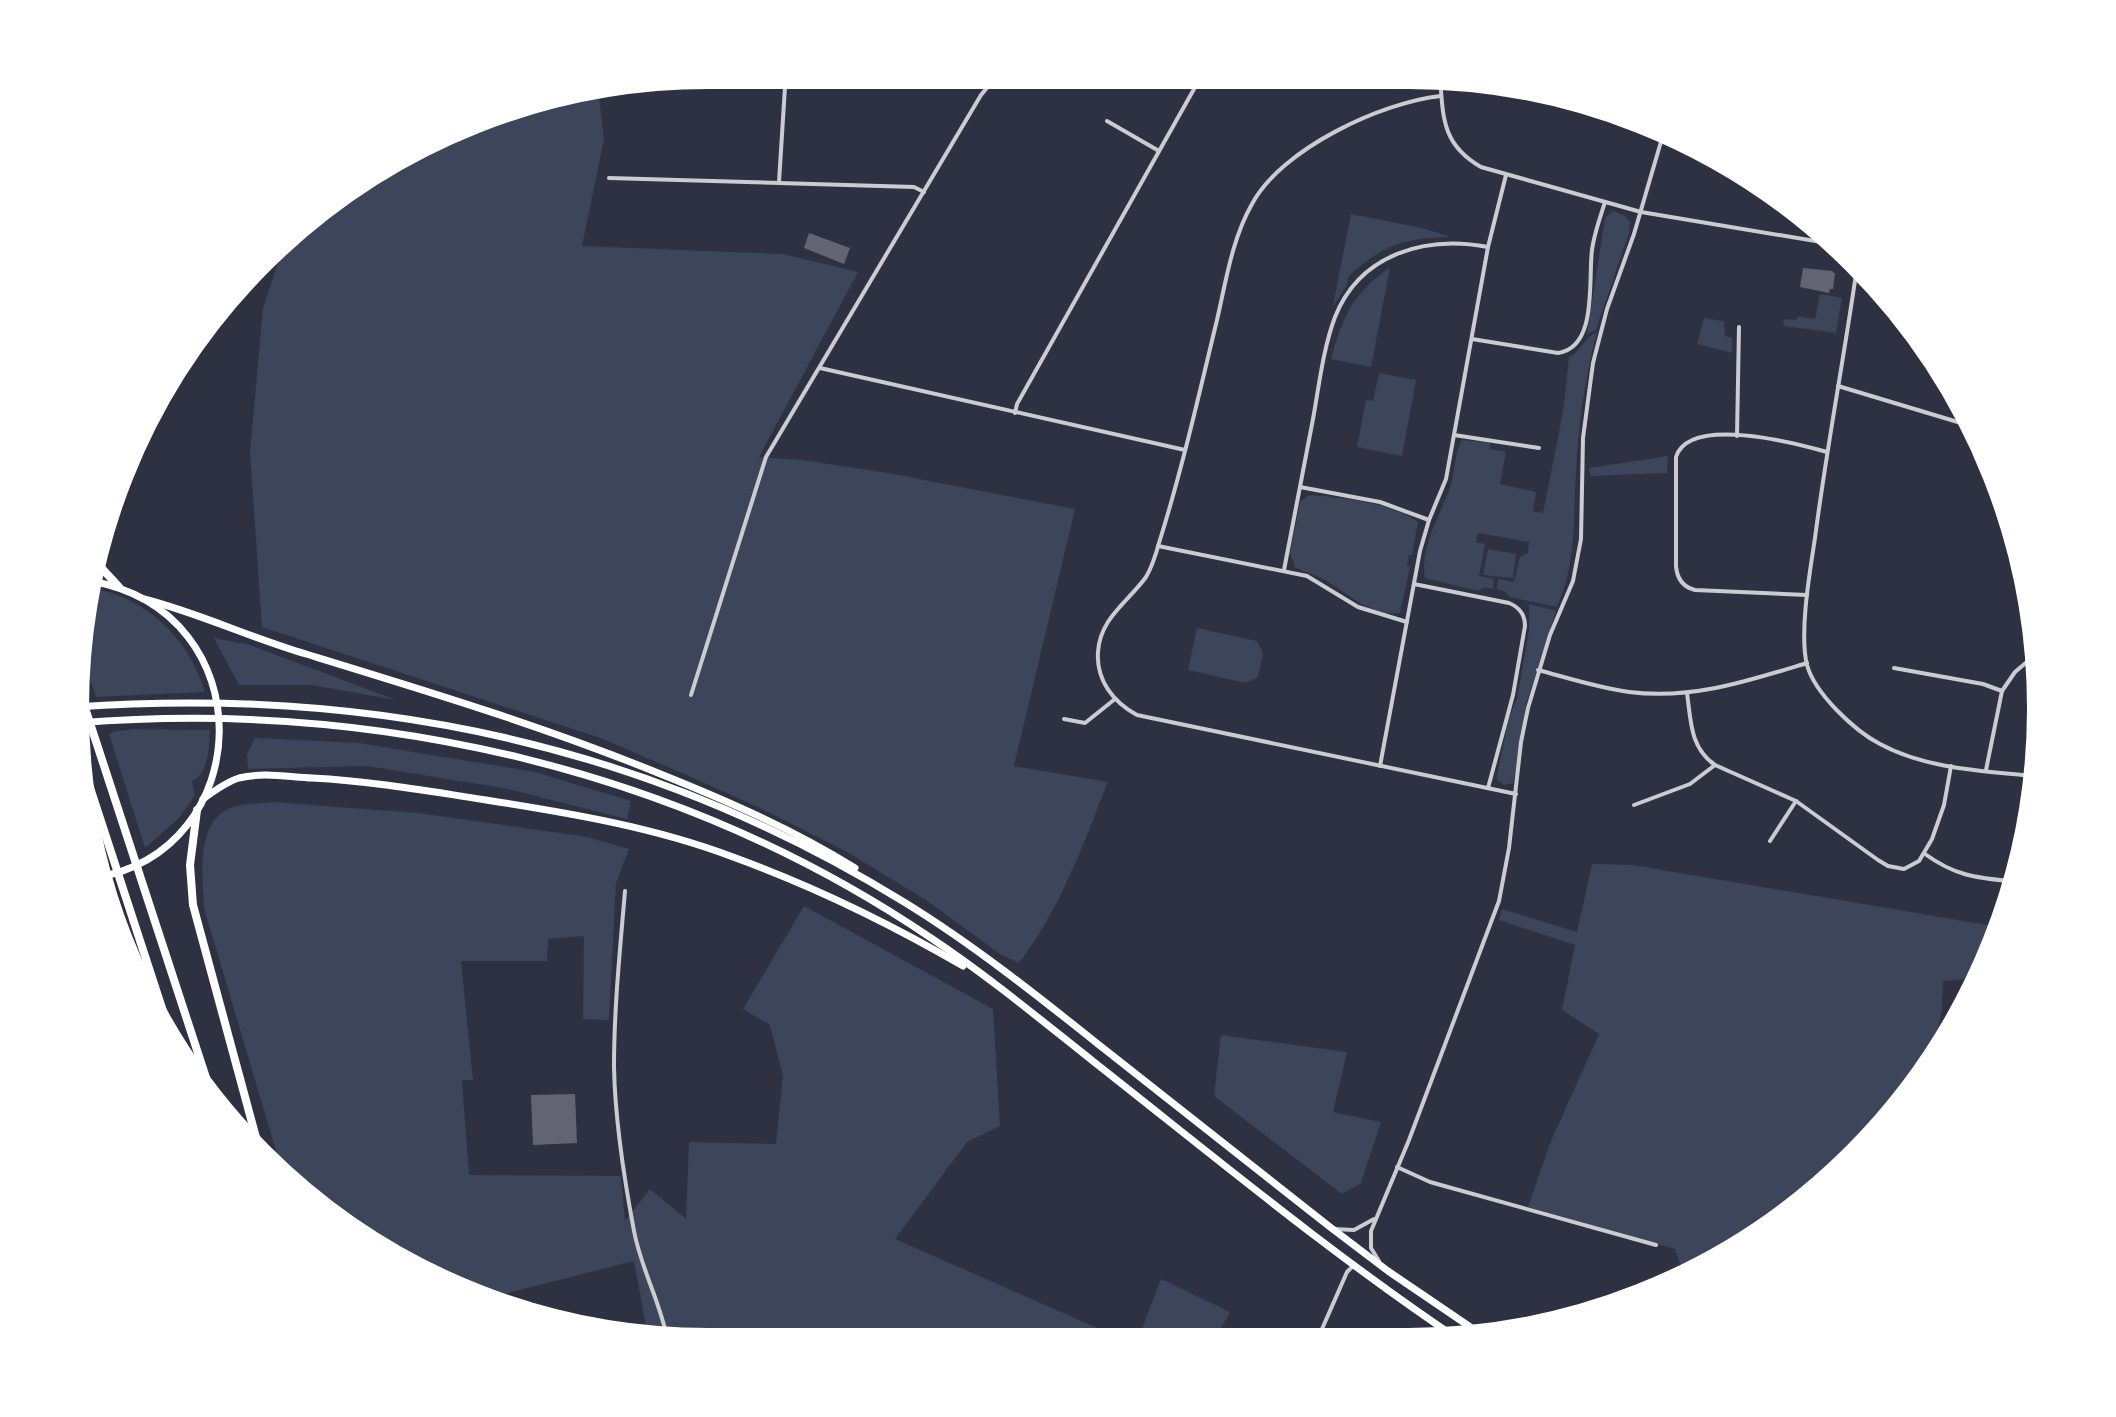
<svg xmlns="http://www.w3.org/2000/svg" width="2116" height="1417" font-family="Inter,sans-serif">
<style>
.green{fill:#3c4559}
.building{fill:#626471}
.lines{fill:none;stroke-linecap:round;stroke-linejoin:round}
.path{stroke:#fff;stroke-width:2}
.minor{stroke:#caccd0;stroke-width:4}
.trunk{stroke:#fff;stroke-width:7}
.motorway{stroke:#fff;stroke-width:8}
.rim{fill:none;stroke:#fff;stroke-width:10}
</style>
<rect width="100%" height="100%" fill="#2d3142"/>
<g class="green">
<path d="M 598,88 L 604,139 L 582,246 L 783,254 L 858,272 L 759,457 L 802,460 L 888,473 L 1075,509 L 1014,766 L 1108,782 C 1083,845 1061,908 1019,963 L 1000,954 L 926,900 L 847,852 L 766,811 L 691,777 L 603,739 L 262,627 L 250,452 L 263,308 L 285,242 L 353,178 L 504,104 Z"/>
<polygon points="1613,211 1624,215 1630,222 1629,233 1596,330 1587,334 1605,218"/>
<path d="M 1351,214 L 1422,228 L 1450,237 C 1404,238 1382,245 1348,277 L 1347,285 L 1333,306 Z"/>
<path d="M 1390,267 L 1371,367 L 1331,359 C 1343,315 1352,295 1390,267 Z"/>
<polygon points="1820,294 1842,298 1836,333 1784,326 1783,319 1796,320 1798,316 1815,319"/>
<polygon points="1704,318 1724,321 1725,336 1732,338 1732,353 1697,344"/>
<path d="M 1597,332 C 1585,378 1578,425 1576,473 C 1573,520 1577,562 1557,607 L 1510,597 L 1506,592 L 1497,589 L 1498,579 L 1514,582 L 1520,557 L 1528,553 L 1529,542 L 1478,533 L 1476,542 L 1485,544 L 1479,576 L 1494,579 L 1493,589 L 1485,587 L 1478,591 L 1425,578 C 1419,547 1440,516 1450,488 C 1455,473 1454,453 1462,440 L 1490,443 L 1490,449 L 1506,452 L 1500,484 L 1536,492 L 1533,511 L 1543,513 L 1563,412 L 1569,357 C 1582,351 1584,337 1597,332 Z"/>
<polygon points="1379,373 1416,380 1402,456 1357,447 1366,400 1373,401"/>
<polygon points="1668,456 1667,473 1590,476 1589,468"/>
<path d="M 1309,495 C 1338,497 1393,503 1418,522 L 1412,555 L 1409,555 L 1407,566 L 1410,567 L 1400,613 C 1372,617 1347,593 1325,580 C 1315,575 1305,572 1295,567 L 1290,553 L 1300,502 Z"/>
<polygon points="1488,549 1516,554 1513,578 1483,575"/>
<path d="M 90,588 C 146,596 189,639 205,692 L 96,697 L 77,642 Z"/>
<polygon points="1529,604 1556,611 1526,704 1514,780 1513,783 1504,785 1497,780 1497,775 1509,718 1517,699 1529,630"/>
<polygon points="1197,628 1257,641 1263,653 1258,677 1246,683 1188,670"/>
<polygon points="214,638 250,645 396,700 311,685 239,685"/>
<path d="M 137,729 L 210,730 C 209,748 209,773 192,781 L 195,795 L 179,818 L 145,848 L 109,734 L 115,731 Z"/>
<polygon points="255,738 359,743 432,755 535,772 631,801 627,819 508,789 368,766 248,769 247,754"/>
<path d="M 272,802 L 418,813 L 588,837 L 629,849 L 616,883 L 609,1020 L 583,1019 L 584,936 L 548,939 L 547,961 L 461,961 L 473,1080 L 462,1080 L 469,1175 L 621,1176 L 625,1221 L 650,1189 L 686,1219 L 689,1142 L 776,1144 L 783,1076 L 770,1025 L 743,1009 L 804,906 L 993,1009 L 1000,1126 L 967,1142 L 895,1239 L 1134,1344 L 649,1342 L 634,1261 L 484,1299 L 427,1281 L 287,1188 L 204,908 C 203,878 195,825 228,809 C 240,803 259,804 272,802 Z"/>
<polygon points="1592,864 1633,865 2005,928 1983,978 1943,981 1942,1009 1930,1070 1887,1130 1796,1215 1686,1282 1675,1249 1528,1207 1551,1141 1599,1034 1562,1010 1575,945 1499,920 1502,909 1577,932"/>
<polygon points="1221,1035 1347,1052 1333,1112 1381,1122 1361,1183 1342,1194 1214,1096"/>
<polygon points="1161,1279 1230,1312 1212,1344 1136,1344"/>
</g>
<g class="building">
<polygon points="809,233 850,248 844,264 804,248"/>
<polygon points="1803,268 1832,271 1835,274 1833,289 1830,289 1829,293 1800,287"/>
<polygon points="575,1094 577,1143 533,1145 531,1095"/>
</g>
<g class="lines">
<polyline class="path" points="1959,416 1962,398"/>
<g class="minor">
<path d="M 1440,75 C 1443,116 1441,144 1481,167 L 1641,212 L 1845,246"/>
<path d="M 1441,96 C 1382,102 1281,149 1252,204 C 1232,239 1226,281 1217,320 C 1199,394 1182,470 1159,543 C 1156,554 1152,567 1146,577 C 1128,602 1100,618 1098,652 C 1096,680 1113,702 1137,715 L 1516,794"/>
<polyline points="1107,121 1159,151"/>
<polyline points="609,178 914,187 924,192"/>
<polyline points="779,182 786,71"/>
<path d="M 1858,260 C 1845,353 1827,445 1815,538 C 1810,571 1799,633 1807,665 C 1815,694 1855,731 1880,744 C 1928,770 1988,771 2041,777"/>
<path d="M 1472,339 L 1558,353 C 1598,347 1588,280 1592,250 C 1594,234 1600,218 1605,202"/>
<polyline points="820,368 1185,450"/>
<polyline points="1838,386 1981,429"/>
<polyline points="1015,413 1017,404 1203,73"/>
<polyline points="1454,435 1539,448"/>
<polyline points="1737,436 1739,327"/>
<polyline points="1300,487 1380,502 1429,520"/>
<polyline points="1158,546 1307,576 1358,607 1407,622"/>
<path d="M 1284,570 C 1294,520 1303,469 1313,419 C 1319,386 1323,349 1335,317 C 1360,254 1425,235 1488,247"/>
<path d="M 1414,584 L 1509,603 C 1519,607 1525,614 1525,626 L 1513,695 L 1488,788"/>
<path d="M 1807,595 L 1695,590 C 1683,587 1677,579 1676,566 L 1676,457 C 1689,415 1795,443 1827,452"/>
<polyline points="1894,668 1983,684 2002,691"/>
<path d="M 1538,670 C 1568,678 1599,688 1629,692 C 1692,700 1748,681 1807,663"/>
<path d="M 1687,693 C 1691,721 1690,748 1715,765 L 1796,801 L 1878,860 L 1888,866 L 1904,869 L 1919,861 L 1932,839 L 1944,805 L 1951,766"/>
<polyline points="691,695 766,457 981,95 1000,72"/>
<polyline points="1064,719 1085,723 1115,699"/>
<polyline points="1380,766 1420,551 1429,520 1446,479 1488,247 1506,175"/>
<polyline points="1986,770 2002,691 2015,672 2042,649"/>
<polyline points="1634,805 1690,784 1715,765"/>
<polyline points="1770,841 1796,801"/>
<path d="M 1925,854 C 1954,875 1975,878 2010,881"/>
<path d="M 625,891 C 620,950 614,1008 614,1067 C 615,1122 624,1178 634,1231 C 641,1269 661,1303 668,1342"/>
<polyline points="1397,1167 1430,1182 1656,1245"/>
<polyline points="1334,1229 1354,1230 1374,1219"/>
<polyline points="1379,1261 1371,1248 1371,1231 1409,1140 1499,901 1509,848 1521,742 1528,708 1550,635 1573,581 1581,539 1583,438 1593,363 1607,309 1634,234 1665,128"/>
<polyline points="1315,1345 1347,1272 1353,1266"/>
</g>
<g class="trunk">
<path d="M 91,581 C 265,612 258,852 94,878"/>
<path d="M 144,599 C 199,613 251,638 306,654 C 427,691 546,727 663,775 C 730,802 794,830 855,868"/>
<path d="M 75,707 C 373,686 649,745 904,902 C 974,945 1039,997 1103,1048 C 1179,1108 1254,1167 1330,1227 L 1388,1271 L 1488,1339"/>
<path d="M 77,723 C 376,699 681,769 931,938 C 988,976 1041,1020 1094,1062 C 1216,1158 1335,1257 1464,1343"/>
<path d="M 203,799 C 214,791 226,782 239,778 C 262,772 289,777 312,778 C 370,781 428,791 486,800 C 569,813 654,827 733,857 C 813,886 889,923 963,966"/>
</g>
<g class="motorway">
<polyline points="96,562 119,587"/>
<polyline points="72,668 212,1096"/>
<polyline points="81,760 177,1054"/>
<polyline points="197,810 190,865 193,905 261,1156"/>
</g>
</g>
<path d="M0 0H2116V1417H0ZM708 84H1408A624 624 0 0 1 2032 708V709A624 624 0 0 1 1408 1333H708A624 624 0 0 1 84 709V708A624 624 0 0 1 708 84Z" fill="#fff" fill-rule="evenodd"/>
<path class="rim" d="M708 84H1408A624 624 0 0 1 2032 708V709A624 624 0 0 1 1408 1333H708A624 624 0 0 1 84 709V708A624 624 0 0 1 708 84Z"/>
</svg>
